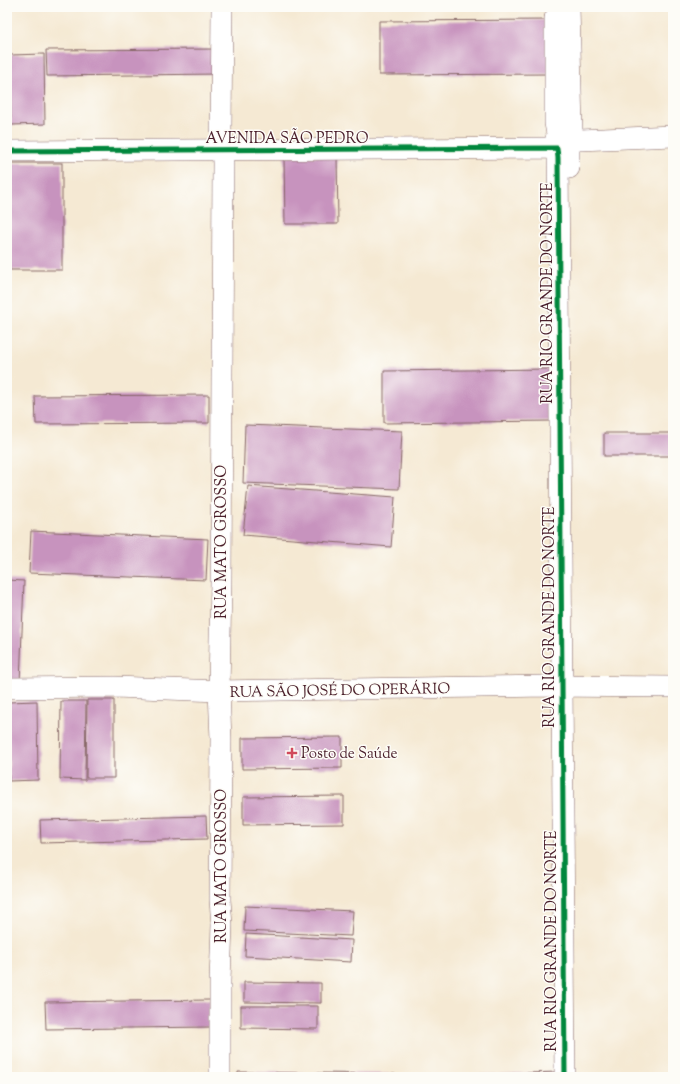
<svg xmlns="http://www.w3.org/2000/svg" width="680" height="1084" font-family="'Sorts Mill Goudy',serif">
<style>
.building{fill:#c793be}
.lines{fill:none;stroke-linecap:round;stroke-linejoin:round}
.minor-casing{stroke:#866666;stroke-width:22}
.minor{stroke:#fff;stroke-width:21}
.cycleway-casing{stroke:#fdfcf7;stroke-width:8}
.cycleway{stroke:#00873e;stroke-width:5}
.poi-dot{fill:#d1495b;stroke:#fdfcf7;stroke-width:1.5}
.labels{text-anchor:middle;stroke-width:3;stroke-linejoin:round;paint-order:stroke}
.street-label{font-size:15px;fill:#4a1f2b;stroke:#fdfcf7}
.poi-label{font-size:15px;fill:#4a1f2b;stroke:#fdfcf7;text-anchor:start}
</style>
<rect width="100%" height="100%" fill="#fdfcf7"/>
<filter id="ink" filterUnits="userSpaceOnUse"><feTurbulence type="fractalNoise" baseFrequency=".025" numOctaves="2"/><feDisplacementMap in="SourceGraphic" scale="8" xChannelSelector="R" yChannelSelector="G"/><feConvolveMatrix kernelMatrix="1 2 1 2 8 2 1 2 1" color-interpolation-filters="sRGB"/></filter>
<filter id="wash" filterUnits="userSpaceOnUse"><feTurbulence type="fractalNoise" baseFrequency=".012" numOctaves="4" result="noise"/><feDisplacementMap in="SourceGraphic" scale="16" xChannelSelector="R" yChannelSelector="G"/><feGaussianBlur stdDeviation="0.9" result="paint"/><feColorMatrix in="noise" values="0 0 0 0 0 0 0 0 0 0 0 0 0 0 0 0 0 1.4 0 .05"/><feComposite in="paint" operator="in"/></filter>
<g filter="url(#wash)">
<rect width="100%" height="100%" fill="#f5e9d3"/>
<g id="blocks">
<g class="building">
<polygon points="551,20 551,74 379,75 379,21"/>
<polygon points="218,49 218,74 47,76 46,50"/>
<polygon points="44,54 45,124 11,125 10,55"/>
<polygon points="337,156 338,224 285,224 284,157"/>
<rect x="7" y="163" width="55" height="107"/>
<polygon points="552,369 552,421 384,423 384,371"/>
<polygon points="209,395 209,423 36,424 35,396"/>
<polygon points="245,425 402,431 399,489 243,483"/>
<rect x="604" y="433" width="69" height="23"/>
<polygon points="248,486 395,497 391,547 243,535"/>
<polygon points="31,531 208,539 206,580 29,573"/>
<polygon points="7,580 24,581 20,683 7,682"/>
<polygon points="87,700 114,700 114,778 86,778"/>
<polygon points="37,701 38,780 9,781 8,702"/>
<polygon points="61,701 86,701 85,780 60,779"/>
<polygon points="342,737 342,768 242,769 242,738"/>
<polygon points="344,796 344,824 243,825 243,797"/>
<polygon points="206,816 207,839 41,843 40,820"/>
<polygon points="245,906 353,911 351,936 244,931"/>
<polygon points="246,934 352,940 351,962 245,956"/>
<polygon points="244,982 321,983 321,1003 244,1002"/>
<polygon points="210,1000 210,1027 46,1029 45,1002"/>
<polygon points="241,1006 318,1006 318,1029 241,1028"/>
<polygon points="238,1072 395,1074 395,1077 238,1077"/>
<polygon points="559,1072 560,1077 433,1077 433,1076"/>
</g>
</g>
</g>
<g filter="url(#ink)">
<use href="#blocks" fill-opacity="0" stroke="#866666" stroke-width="1"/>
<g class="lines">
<g class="minor-casing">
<g id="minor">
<polyline points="555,18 555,123 558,139"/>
<polyline points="556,139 580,140 673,136"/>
<polyline points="7,151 557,148 558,158 565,1077"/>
<polyline points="569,168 569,140 572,130 569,7"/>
<polyline points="7,688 115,687 219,691 546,686 673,687"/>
<polyline points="220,1077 220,981 222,925 220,900 221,739 219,691 221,582 223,163 221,129 222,7"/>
</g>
</g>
<use href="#minor" class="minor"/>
<g class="cycleway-casing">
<polyline id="cycleway" points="7,151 557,148 558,158 565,1077"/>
</g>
<use href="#cycleway" class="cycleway"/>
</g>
</g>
<path class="poi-dot" d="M290 747h4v4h4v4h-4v4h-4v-4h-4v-4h4z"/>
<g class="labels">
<g class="street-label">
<text x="287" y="143">AVENIDA SÃO PEDRO</text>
<text transform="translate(547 293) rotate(-90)" y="5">RUA RIO GRANDE DO NORTE</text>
<text transform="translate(221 542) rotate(-90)" y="5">RUA MATO GROSSO</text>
<text transform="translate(549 617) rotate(-90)" y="5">RUA RIO GRANDE DO NORTE</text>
<text transform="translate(340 690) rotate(-1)" y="5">RUA SÃO JOSÉ DO OPERÁRIO</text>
<text transform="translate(221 866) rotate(-90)" y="5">RUA MATO GROSSO</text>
<text transform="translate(551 941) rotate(-90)" y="5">RUA RIO GRANDE DO NORTE</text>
</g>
<g class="poi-label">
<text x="301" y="758">Posto de Saúde</text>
</g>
</g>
<rect width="680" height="1084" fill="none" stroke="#fdfcf7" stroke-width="24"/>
</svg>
